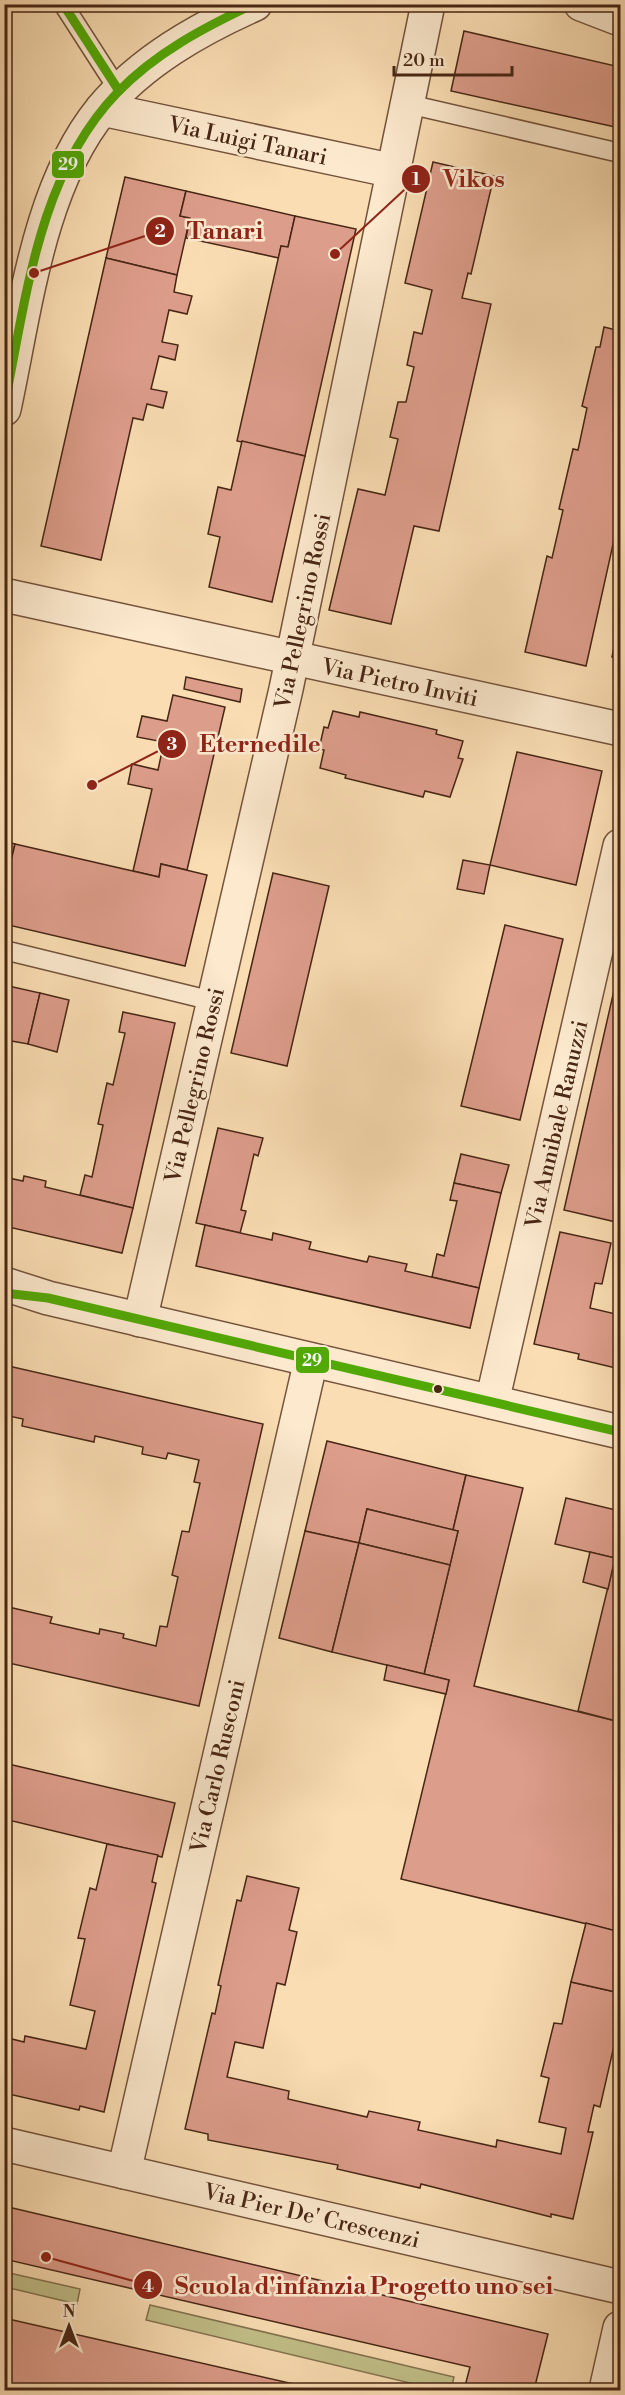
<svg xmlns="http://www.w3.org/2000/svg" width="625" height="2395" font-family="'Libre Bodoni',serif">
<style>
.green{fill:#c2c08a;stroke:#84734f;stroke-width:1.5}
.building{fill:#dd9d8b;stroke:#472614;stroke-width:1.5}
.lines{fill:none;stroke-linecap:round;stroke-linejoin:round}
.service-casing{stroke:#74543c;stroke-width:21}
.minor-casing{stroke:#74543c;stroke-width:36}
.tertiary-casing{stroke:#74543c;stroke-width:36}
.service{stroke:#fce9ce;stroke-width:18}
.minor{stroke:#fce9ce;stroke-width:33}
.tertiary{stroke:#fce9ce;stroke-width:33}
.bus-1-casing{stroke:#fce9ce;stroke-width:14}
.bus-1{stroke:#52a805;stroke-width:9}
.bus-dot{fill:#472614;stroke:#fce9ce;stroke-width:2}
.labels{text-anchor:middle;stroke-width:5;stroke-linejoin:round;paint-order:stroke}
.street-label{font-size:22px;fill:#472614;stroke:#fce9ce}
.leader{fill:none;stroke:#8f2418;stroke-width:2}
.callout-dot{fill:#8f2418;stroke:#fce9ce;stroke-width:2}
.mark-label{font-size:18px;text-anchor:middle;font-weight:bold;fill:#fff}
.callout-label{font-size:24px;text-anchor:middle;font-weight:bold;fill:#8f2418;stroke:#fce9ce;stroke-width:5;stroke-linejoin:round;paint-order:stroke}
.line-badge{stroke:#fce9ce;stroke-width:2}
.badge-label{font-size:16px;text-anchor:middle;font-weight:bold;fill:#fff}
</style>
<rect width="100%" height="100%" fill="#faddb3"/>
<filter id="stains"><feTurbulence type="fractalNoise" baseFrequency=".00333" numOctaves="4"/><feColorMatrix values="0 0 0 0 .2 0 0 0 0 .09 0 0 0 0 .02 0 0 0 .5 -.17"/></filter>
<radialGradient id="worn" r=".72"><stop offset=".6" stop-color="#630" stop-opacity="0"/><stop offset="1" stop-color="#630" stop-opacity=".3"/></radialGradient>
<g class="green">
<polygon points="5,2272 80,2289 77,2304 5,2287"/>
<polygon points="150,2305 454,2377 451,2390 427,2390 427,2387 146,2320"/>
</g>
<g class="building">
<polygon points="464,31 620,67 620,128 451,91"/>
<polygon points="433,162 494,176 471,274 468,273 462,298 491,304 439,531 414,526 391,624 329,610 358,489 385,495 398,439 390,437 398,402 406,402 414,367 407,365 414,332 422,334 432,290 405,283"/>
<polygon points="125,177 186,191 180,216 190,218 177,275 106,258"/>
<polygon points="186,191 295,216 288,247 281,246 279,258 186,238 190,218 180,216"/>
<polygon points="295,216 356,229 305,456 237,441 281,246 288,247"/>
<polygon points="106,258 177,275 174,292 192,296 187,314 169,310 162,342 178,345 175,360 159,356 151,389 167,392 163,408 147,404 143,420 133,418 101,560 41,546"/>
<polygon points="604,327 620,331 620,513 586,666 525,652 547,556 552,558 563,510 559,509 573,449 578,450 587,408 582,406 596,347 600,347"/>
<polygon points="242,441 305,456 272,602 209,587 220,537 208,534 218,487 231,490"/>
<polygon points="619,623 620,623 620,659 612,657"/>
<polygon points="186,677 242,689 240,702 184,689"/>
<polygon points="173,695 225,707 187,870 161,864 159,877 133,871 152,789 128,784 132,764 158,770 164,742 137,737 142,716 167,721"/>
<polygon points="333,711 359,717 360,712 437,730 436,734 463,741 458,758 463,759 450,797 425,791 423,797 345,778 346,775 320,768 324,750 319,749 324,727 328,728"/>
<polygon points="517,752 602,771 576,885 490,865"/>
<polygon points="4,841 15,844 4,891"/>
<polygon points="15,844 159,877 161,864 207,875 185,966 4,924 4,891"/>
<polygon points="463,860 490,865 484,894 457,889"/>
<polygon points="273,873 329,886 287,1066 231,1053"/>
<polygon points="505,925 563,939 520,1120 461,1106"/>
<polygon points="620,964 620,1179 616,1200 620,1202 616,1222 564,1210"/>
<polygon points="4,985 40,993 28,1044 6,1040"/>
<polygon points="40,993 69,1000 57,1052 28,1044"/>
<polygon points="123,1012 175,1023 133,1208 80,1195 85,1175 92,1177 103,1125 98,1124 107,1083 113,1085 125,1033 119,1032"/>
<polygon points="218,1128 263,1138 258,1156 254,1154 241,1210 246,1211 240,1233 196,1223"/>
<polygon points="461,1154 509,1165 501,1193 454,1183"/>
<polygon points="24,1176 46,1181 45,1187 133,1208 122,1253 4,1226 4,1177 23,1181"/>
<polygon points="454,1183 501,1193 479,1288 432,1277 437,1254 444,1256 457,1201 450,1200"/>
<polygon points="205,1225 272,1240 273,1233 311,1242 309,1249 367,1262 369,1256 407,1264 405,1271 479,1288 470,1328 196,1266"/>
<polygon points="560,1232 611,1243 602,1284 595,1283 590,1308 620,1315 620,1369 578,1359 579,1354 534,1344"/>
<polygon points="4,1365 263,1424 199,1706 4,1662 4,1606 52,1617 50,1623 99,1634 100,1629 124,1634 123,1638 156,1646 160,1626 167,1627 178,1577 172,1575 182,1531 189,1532 200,1483 194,1482 199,1460 168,1453 166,1459 142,1454 143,1447 95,1436 94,1442 22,1426 23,1419 4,1415"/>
<polygon points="327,1441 466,1475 453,1530 367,1509 359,1543 305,1531"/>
<polygon points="466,1475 523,1488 474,1686 620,1722 620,1932 401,1879 449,1680 424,1674 458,1531 453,1530"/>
<polygon points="566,1498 620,1511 620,1722 578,1711 615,1558 555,1544"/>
<polygon points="367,1509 458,1531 450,1565 359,1543"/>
<polygon points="305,1531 359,1543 332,1652 279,1638"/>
<polygon points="359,1543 450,1565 424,1674 332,1652"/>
<polygon points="590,1552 615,1558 608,1589 583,1582"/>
<polygon points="387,1665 449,1680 446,1694 384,1680"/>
<polygon points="4,1763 175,1803 162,1857 4,1819"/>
<polygon points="107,1844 158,1855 152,1882 156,1883 104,2112 80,2106 79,2110 4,2093 4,2037 24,2042 25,2036 86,2049 95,2011 70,2005 85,1939 78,1938 90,1888 96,1890"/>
<polygon points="247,1876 299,1888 289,1930 297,1932 285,1985 277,1983 263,2048 235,2042 227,2077 289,2091 288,2099 367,2117 369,2111 420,2122 418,2130 496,2147 497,2140 561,2154 566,2128 539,2122 549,2078 541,2076 554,2023 562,2024 571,1982 620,1993 614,2023 619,2024 600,2107 594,2105 588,2132 593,2132 573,2219 551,2214 551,2217 421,2184 420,2188 337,2169 338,2165 208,2140 208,2134 185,2129 212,2013 215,2014 221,1986 218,1985 237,1900 241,1901"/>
<polygon points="586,1923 620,1932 620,1993 571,1982"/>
<polygon points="4,2206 548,2334 534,2390 464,2390 470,2367 4,2259"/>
<polygon points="4,2318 320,2390 4,2390"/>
</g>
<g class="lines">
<g class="service-casing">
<g id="service">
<polyline points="63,4 119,91"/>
<polyline points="408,104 620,153"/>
<polyline points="4,950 213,1001"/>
</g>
</g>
<g class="minor-casing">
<g id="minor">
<polyline points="102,109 394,171"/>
<polyline points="4,595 620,729"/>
<polyline points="140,1320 286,689 428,4"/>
<polyline points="492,1402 620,846"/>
<polyline points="4,2144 620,2287"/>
<polyline points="124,2172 311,1360"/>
<polyline points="606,2390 620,2328"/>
</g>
</g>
<g class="tertiary-casing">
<g id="tertiary">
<polyline points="581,4 620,19"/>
<path d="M 4,409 C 25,312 38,187 102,109 C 142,61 199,29 255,4"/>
<polyline points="4,1284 48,1298 620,1432"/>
</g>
</g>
<use href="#service" class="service"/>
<use href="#minor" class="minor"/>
<use href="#tertiary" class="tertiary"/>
<g class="bus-1-casing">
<g id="bus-1">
<polyline points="63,4 119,91"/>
<path d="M 4,407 C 26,300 38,175 117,93 C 155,53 205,27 254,4"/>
<polyline points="4,1293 48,1298 620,1432"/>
</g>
</g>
<use href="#bus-1" class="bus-1"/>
</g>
<circle class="bus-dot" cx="438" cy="1389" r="5"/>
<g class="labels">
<g class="street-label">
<text transform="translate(248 140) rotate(12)" y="8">Via Luigi Tanari</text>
<text transform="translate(302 611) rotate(-78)" y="8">Via Pellegrino Rossi</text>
<text transform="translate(400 682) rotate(12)" y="8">Via Pietro Inviti</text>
<text transform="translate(194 1085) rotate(-77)" y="8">Via Pellegrino Rossi</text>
<text transform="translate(556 1124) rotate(-77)" y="8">Via Annibale Ranuzzi</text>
<text transform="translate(217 1766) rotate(-77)" y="8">Via Carlo Rusconi</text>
<text transform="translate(312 2215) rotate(13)" y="8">Via Pier De' Crescenzi</text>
</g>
</g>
<path class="leader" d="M335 254L416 179M34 273L160 231M92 785L172 744M46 2257L148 2285"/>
<g class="callout-dot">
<circle cx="335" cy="254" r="6"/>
<circle cx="34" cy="273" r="6"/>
<circle cx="92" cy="785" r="6"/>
<circle cx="46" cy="2257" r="6"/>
<circle cx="416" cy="179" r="15"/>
<circle cx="160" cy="231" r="15"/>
<circle cx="172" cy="744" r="15"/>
<circle cx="148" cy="2285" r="15"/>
</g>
<g class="mark-label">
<text x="416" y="185">1</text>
<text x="160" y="237">2</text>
<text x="172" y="750">3</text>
<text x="148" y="2292">4</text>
</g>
<g class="callout-label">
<text x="474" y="187">Vikos</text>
<text x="225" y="239">Tanari</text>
<text x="260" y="752">Eternedile</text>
<text x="364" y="2294">Scuola d'infanzia Progetto uno sei</text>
</g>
<g class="line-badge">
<rect x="51" y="150" width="34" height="29" rx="6" fill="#52a805"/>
<rect x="295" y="1346" width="35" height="28" rx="6" fill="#52a805"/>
</g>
<g class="badge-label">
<text x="68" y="170">29</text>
<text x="312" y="1366">29</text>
</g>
<rect width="625" height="2395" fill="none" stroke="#faddb3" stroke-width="24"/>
<rect x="6" y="6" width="613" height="2383" fill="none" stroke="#472614" stroke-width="3"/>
<rect x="12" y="12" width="601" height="2371" fill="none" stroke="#472614" stroke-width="1.5"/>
<g transform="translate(69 2326)" stroke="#fce9ce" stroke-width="4.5" paint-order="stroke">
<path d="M0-4.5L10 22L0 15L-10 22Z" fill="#472614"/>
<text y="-9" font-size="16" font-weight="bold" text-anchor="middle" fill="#472614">N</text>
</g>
<path d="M394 66v9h118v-9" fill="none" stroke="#472614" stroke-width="3"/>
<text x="403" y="66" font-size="18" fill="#472614" stroke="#fce9ce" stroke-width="4.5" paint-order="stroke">20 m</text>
<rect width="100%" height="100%" filter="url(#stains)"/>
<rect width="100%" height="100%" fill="url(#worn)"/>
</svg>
